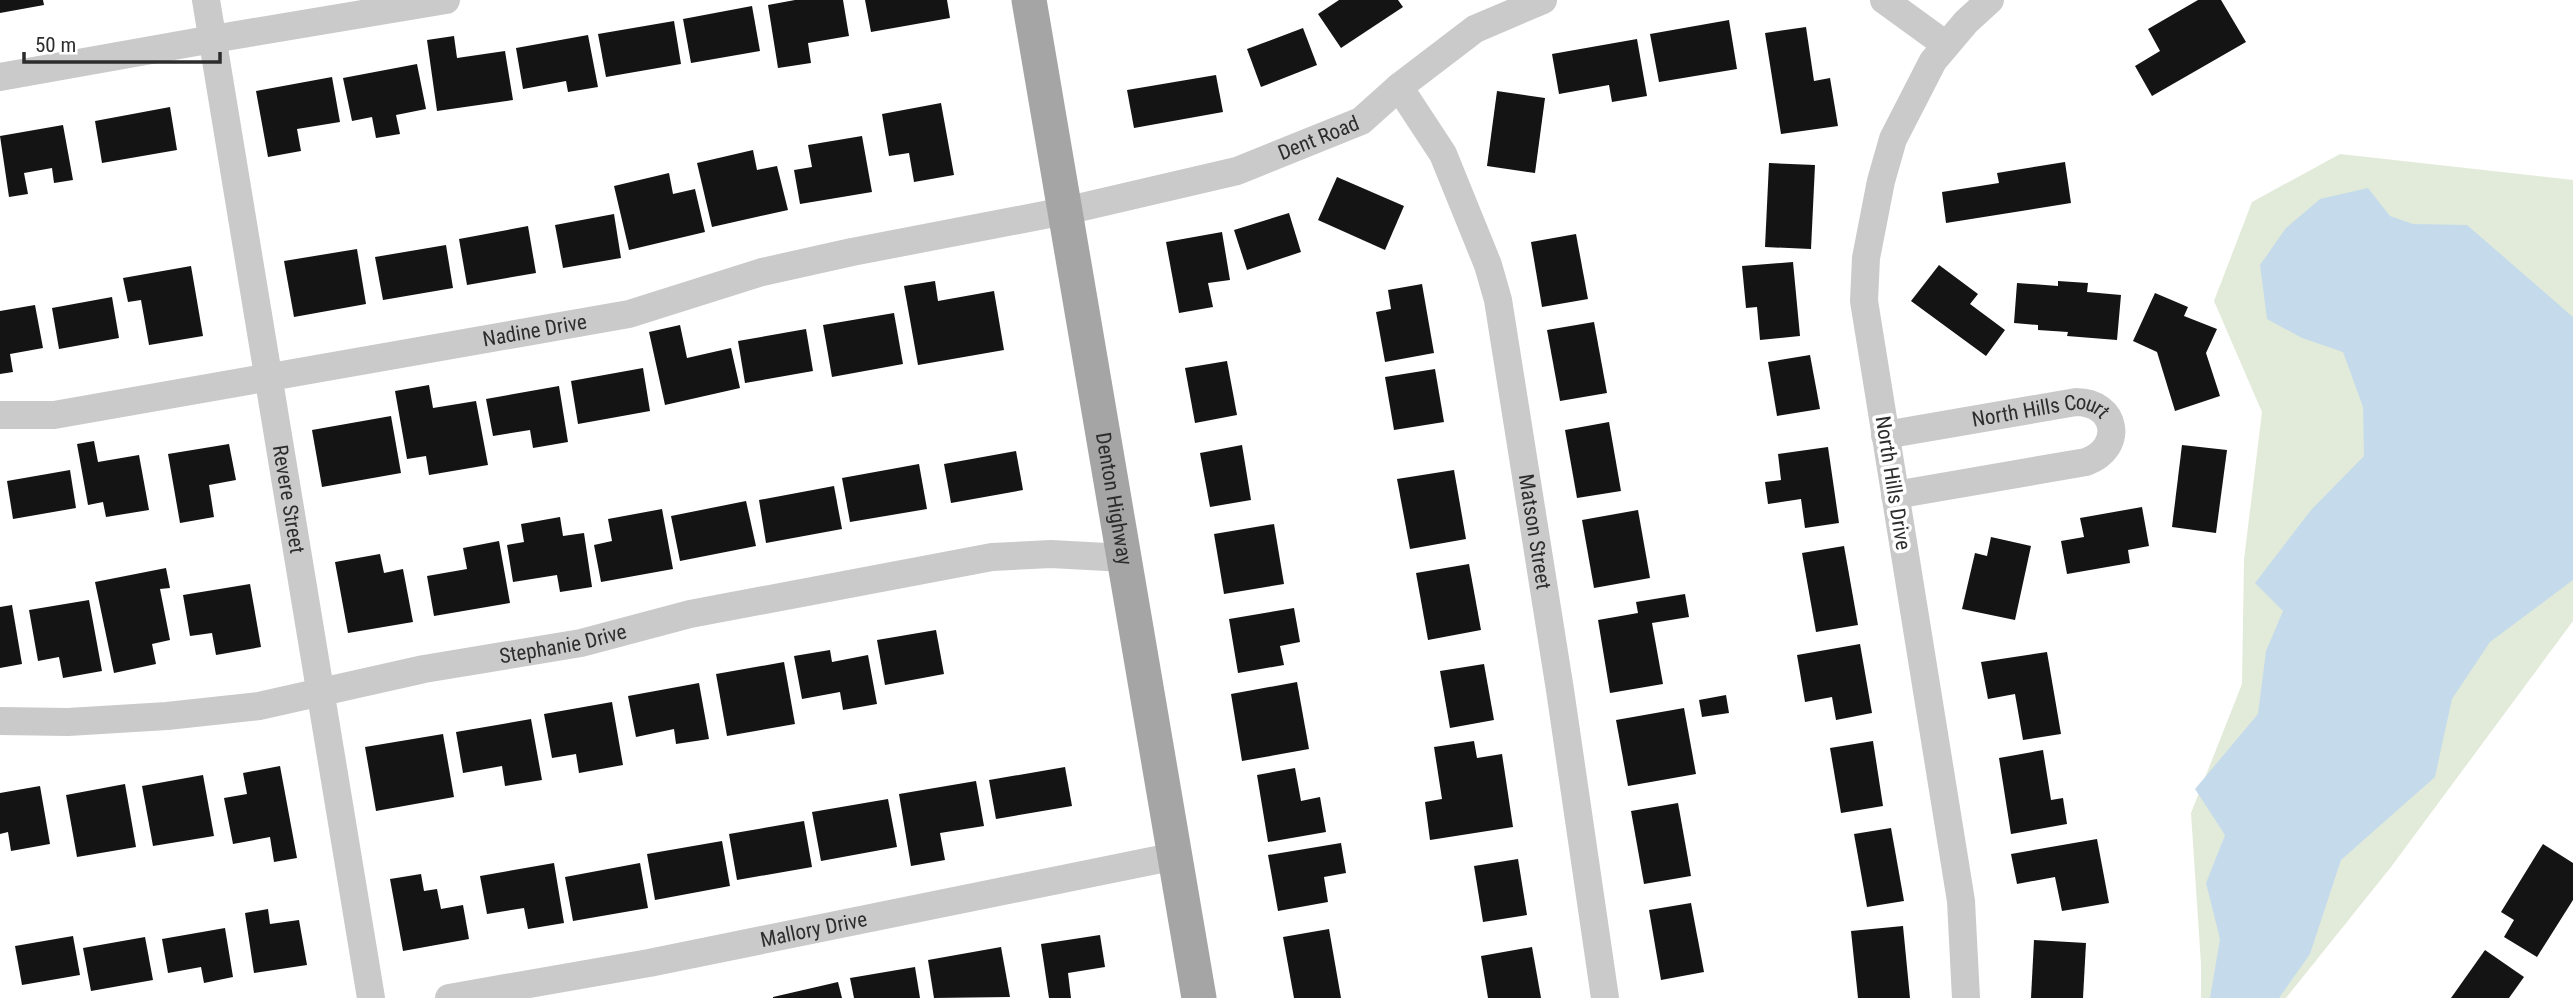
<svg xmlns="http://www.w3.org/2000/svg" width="2573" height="998" font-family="'Roboto Condensed',sans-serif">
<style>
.green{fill:#e2ebd9}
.water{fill:#c5dbeb}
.building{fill:#141414}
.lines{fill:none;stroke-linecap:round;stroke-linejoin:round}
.minor{stroke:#cacaca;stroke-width:28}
.major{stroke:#a5a5a5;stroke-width:35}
.labels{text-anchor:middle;stroke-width:7;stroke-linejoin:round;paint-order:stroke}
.street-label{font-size:21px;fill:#2d2d2d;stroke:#fff}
</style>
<rect width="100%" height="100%" fill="#fff"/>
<polygon class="green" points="2340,154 2573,180 2573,621 2391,867 2286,998 2201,998 2201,964 2191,813 2242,684 2244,560 2262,412 2214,301 2252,202"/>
<polygon class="water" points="2368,188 2390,216 2413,224 2467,225 2573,317 2573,580 2490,642 2452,699 2435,777 2341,860 2310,954 2279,998 2210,998 2220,939 2206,883 2225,835 2195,789 2258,714 2266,651 2283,611 2255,583 2311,510 2364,456 2363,407 2343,352 2302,338 2267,319 2260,265 2286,228 2320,199"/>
<g class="building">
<polygon points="0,0 43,0 44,5 0,13"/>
<polygon points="795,0 843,0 849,36 808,43 811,63 778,68 768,5"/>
<polygon points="865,0 947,0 950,18 871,32"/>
<polygon points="1339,0 1398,0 1403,7 1341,48 1318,14"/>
<polygon points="2198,0 2221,0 2246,42 2152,96 2135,66 2160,51 2148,29"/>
<polygon points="752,6 760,51 691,63 683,19"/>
<polygon points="1729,20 1737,69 1659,82 1650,34"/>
<polygon points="674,21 681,64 606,77 598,34"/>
<polygon points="1806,27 1814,81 1830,78 1838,126 1781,134 1765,33"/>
<polygon points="1303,28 1317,65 1261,87 1247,49"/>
<polygon points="588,35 598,87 568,92 566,81 523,89 516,48"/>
<polygon points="454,36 457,58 505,51 513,100 437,111 427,40"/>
<polygon points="1637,39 1647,96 1612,102 1609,85 1559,94 1552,54"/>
<polygon points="417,64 426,109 396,115 400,134 376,138 372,117 352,121 343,78"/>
<polygon points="1216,75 1223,112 1134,128 1127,90"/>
<polygon points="332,77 340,122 297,129 301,151 268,157 256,91"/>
<polygon points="1497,91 1545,98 1535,173 1487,166"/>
<polygon points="941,103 954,175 914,182 909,153 889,156 882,114"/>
<polygon points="170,107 177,150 102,163 95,121"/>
<polygon points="63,125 73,180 54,183 52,168 24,173 28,194 9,197 0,136"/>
<polygon points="862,136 872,192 800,204 794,170 812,167 808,145"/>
<polygon points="753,150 757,170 777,166 788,210 712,227 697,163"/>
<polygon points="2065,162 2071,203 1946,223 1942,192 1999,183 1997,173"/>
<polygon points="1769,163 1815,165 1811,249 1765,247"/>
<polygon points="669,173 673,194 695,189 705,232 629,250 614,186"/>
<polygon points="1337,177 1404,206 1385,250 1318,220"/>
<polygon points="1289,213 1301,252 1247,270 1234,230"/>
<polygon points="614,214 621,258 563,268 555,225"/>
<polygon points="528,226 536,273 467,285 459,239"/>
<polygon points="1222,232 1230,280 1208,283 1213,307 1179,313 1166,242"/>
<polygon points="1576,234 1588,299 1542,307 1531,242"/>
<polygon points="446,245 453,288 383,300 375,257"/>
<polygon points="357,249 366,304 294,317 284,261"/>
<polygon points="1793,262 1800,336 1760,340 1757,307 1746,308 1742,266"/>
<polygon points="1939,265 1978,294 1970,304 2005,330 1986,356 1911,301"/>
<polygon points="191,266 203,336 149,345 141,300 128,302 123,278"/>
<polygon points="935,281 938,301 994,291 1004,350 918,365 904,286"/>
<polygon points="2058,281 2088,283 2087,292 2121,295 2117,340 2067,336 2068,332 2038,330 2038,325 2014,323 2017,283 2058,286"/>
<polygon points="1422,284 1434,353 1385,362 1376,312 1391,309 1388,290"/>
<polygon points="2155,293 2188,307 2184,316 2217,329 2206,353 2220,396 2175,411 2157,352 2133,341"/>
<polygon points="112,297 119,338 59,349 52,308"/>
<polygon points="35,305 43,348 10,354 13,372 0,374 0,311"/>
<polygon points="894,313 903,364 832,377 823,325"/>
<polygon points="1594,322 1607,393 1560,401 1547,330"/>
<polygon points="680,325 687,358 731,348 740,388 665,405 649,332"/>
<polygon points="806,329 813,371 745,383 738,341"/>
<polygon points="1810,355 1820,409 1777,416 1768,362"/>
<polygon points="1227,361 1237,415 1195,423 1185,368"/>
<polygon points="643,368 650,411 578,424 571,381"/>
<polygon points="1435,369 1444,422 1394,430 1385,377"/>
<polygon points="429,385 433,408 476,401 488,465 429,475 426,456 407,459 395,391"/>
<polygon points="559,386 568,442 533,448 530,430 493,436 486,399"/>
<polygon points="391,416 401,473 322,487 312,430"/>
<polygon points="1609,422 1621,491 1577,498 1565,430"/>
<polygon points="94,441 98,462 139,455 149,510 106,517 103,502 88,505 77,444"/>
<polygon points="229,444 236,480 209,485 214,517 180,523 168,454"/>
<polygon points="1242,445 1251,500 1210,507 1200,453"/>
<polygon points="2182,445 2227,450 2216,533 2172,527"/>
<polygon points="1828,447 1839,523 1805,528 1801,499 1768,504 1765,482 1781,480 1778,454"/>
<polygon points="1016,451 1023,490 951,503 944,464"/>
<polygon points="919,464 927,509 850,522 842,478"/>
<polygon points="70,470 76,508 13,519 7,481"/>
<polygon points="1454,470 1466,539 1410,549 1397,479"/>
<polygon points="834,486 842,529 766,543 759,500"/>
<polygon points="746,501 756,546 680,561 671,516"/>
<polygon points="2142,507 2149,546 2128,550 2130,563 2067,574 2061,541 2084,537 2080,518"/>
<polygon points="662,509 673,569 601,582 594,545 612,541 608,519"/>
<polygon points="1638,510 1650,578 1594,588 1582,520"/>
<polygon points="560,517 563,536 584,533 592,587 560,592 557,575 513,582 507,545 524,542 521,524"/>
<polygon points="1274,524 1284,584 1224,594 1214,534"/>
<polygon points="1991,537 2031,546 2015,620 1962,609 1975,553 1987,556"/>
<polygon points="499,541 510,603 434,616 427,576 467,569 463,548"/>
<polygon points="1844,546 1858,625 1816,632 1802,553"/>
<polygon points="380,554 384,573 403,569 413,622 348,633 335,562"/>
<polygon points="1469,564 1481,630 1428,640 1416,573"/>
<polygon points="166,568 170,588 160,589 170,640 152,644 156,664 114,673 95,582"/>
<polygon points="250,584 261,647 216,655 212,633 190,636 183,595"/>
<polygon points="1685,594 1689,617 1652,623 1663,684 1610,693 1598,620 1638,613 1636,602"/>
<polygon points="89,600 102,671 63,678 59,657 38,661 29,610"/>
<polygon points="12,605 22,664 0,668 0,607"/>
<polygon points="1294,608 1300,642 1280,646 1284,665 1238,673 1229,619"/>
<polygon points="936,630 944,674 885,685 877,640"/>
<polygon points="1860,644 1872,713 1836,720 1832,697 1805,702 1797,655"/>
<polygon points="830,650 832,662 868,655 877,704 843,710 840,692 802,699 794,656"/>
<polygon points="2047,652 2061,734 2023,740 2015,694 1988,699 1981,662"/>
<polygon points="784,662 795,724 727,736 716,674"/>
<polygon points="1484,664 1494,720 1450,728 1440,671"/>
<polygon points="1297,682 1309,749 1242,761 1231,694"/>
<polygon points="699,683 709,739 676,744 674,729 636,737 628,696"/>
<polygon points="1726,695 1729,713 1702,717 1699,700"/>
<polygon points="612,702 623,765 579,773 576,754 552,758 544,714"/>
<polygon points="1684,708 1696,774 1628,786 1616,720"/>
<polygon points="531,719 542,780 505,786 502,766 463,773 456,732"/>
<polygon points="443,734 454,797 376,811 365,747"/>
<polygon points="1474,741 1477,758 1502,754 1513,827 1430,840 1425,802 1442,799 1434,747"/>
<polygon points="1873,741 1883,806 1841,813 1830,748"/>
<polygon points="2043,750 2051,800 2063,798 2067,824 2011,834 1999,758"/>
<polygon points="280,766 297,858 274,862 270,837 233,844 224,798 247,794 243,773"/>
<polygon points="1065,767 1072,806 996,819 989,780"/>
<polygon points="1295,768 1301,801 1320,797 1326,832 1268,842 1257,775"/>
<polygon points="203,775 214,836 153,846 142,786"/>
<polygon points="976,781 984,826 940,833 945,860 911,866 899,794"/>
<polygon points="125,784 136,847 77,857 66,795"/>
<polygon points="40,786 50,844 11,851 8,832 0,834 0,793"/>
<polygon points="888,799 897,847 821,861 812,812"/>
<polygon points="1678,803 1691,876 1644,884 1631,811"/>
<polygon points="804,821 812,867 737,880 729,834"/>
<polygon points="1891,828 1904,901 1867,907 1854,834"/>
<polygon points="2097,839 2109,903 2062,911 2055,877 2017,884 2011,854"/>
<polygon points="722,841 730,886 655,900 647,854"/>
<polygon points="1341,843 1346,873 1324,877 1328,902 1278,911 1268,855"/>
<polygon points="2543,844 2573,863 2573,900 2537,957 2504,937 2514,920 2501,912"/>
<polygon points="1518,859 1527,915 1483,922 1474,866"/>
<polygon points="554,863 564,923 528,929 524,908 487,914 480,876"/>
<polygon points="640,863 648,908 573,921 565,877"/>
<polygon points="421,874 424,891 437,889 441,909 463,905 469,939 403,951 390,879"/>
<polygon points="1691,903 1704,972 1661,980 1649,910"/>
<polygon points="268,909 270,924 299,920 307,965 254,973 245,913"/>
<polygon points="1903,926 1910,998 1858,998 1851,931"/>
<polygon points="225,928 233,977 204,983 201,967 168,973 162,939"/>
<polygon points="1329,929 1341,998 1294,998 1283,937"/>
<polygon points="1100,935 1105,967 1068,973 1071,998 1049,998 1041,944"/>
<polygon points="73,936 80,975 22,985 15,946"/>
<polygon points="145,937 153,980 91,991 83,948"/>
<polygon points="2034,940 2086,943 2083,998 2031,998"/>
<polygon points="1001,947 1010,997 934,998 928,960"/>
<polygon points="1532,947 1541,998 1488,998 1481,956"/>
<polygon points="2485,950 2524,977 2509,998 2451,998"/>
<polygon points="915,967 920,998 854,998 850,978"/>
<polygon points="838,982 842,998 773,998 773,997"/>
</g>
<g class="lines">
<g class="minor">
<path id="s1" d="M 206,0 L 371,998"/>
<polyline points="1884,0 1946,45"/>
<polyline points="0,77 213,39 446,0"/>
<path id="s2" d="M 1399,87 L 1443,154 L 1488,265 L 1498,300 L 1560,690 L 1605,998"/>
<path id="s3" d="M 0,415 L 54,415 L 629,314 L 762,272 L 852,252 L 1065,211 L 1237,171 L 1361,121 L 1399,87 L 1475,29 L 1543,0"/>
<path id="s4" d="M 1885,435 L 2076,402 C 2117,402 2125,448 2086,462 L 1895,495"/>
<path id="s5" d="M 0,721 L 68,722 L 167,716 L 259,706 L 424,669 L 581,643 L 690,614 L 992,557 L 1051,554 L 1125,558"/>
<path id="s6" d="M 449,998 L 649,963 L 1176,856"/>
<polyline points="1966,998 1961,901 1864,301 1866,258 1881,181 1893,139 1933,61 1966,22 1990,0"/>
</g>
<path class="major" id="s7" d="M 1029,0 L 1199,998"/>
</g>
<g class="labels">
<g class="street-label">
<text dy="7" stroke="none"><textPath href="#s3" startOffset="1351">Dent Road</textPath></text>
<text dy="7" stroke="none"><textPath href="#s3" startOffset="542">Nadine Drive</textPath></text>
<text dy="7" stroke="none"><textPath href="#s4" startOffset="158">North Hills Court</textPath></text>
<text transform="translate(1893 483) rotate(81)" y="7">North Hills Drive</text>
<text dy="7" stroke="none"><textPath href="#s1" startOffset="506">Revere Street</textPath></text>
<text dy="7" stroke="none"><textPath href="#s7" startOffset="506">Denton Highway</textPath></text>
<text dy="7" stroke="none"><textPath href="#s2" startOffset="471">Matson Street</textPath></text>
<text dy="7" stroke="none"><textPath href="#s5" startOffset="570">Stephanie Drive</textPath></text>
<text dy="7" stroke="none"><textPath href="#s6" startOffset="371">Mallory Drive</textPath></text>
</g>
</g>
<path d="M24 52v10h196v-10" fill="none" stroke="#2d2d2d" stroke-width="3.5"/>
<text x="35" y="52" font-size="21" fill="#2d2d2d" stroke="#ffffff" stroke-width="5" paint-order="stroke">50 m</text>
</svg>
